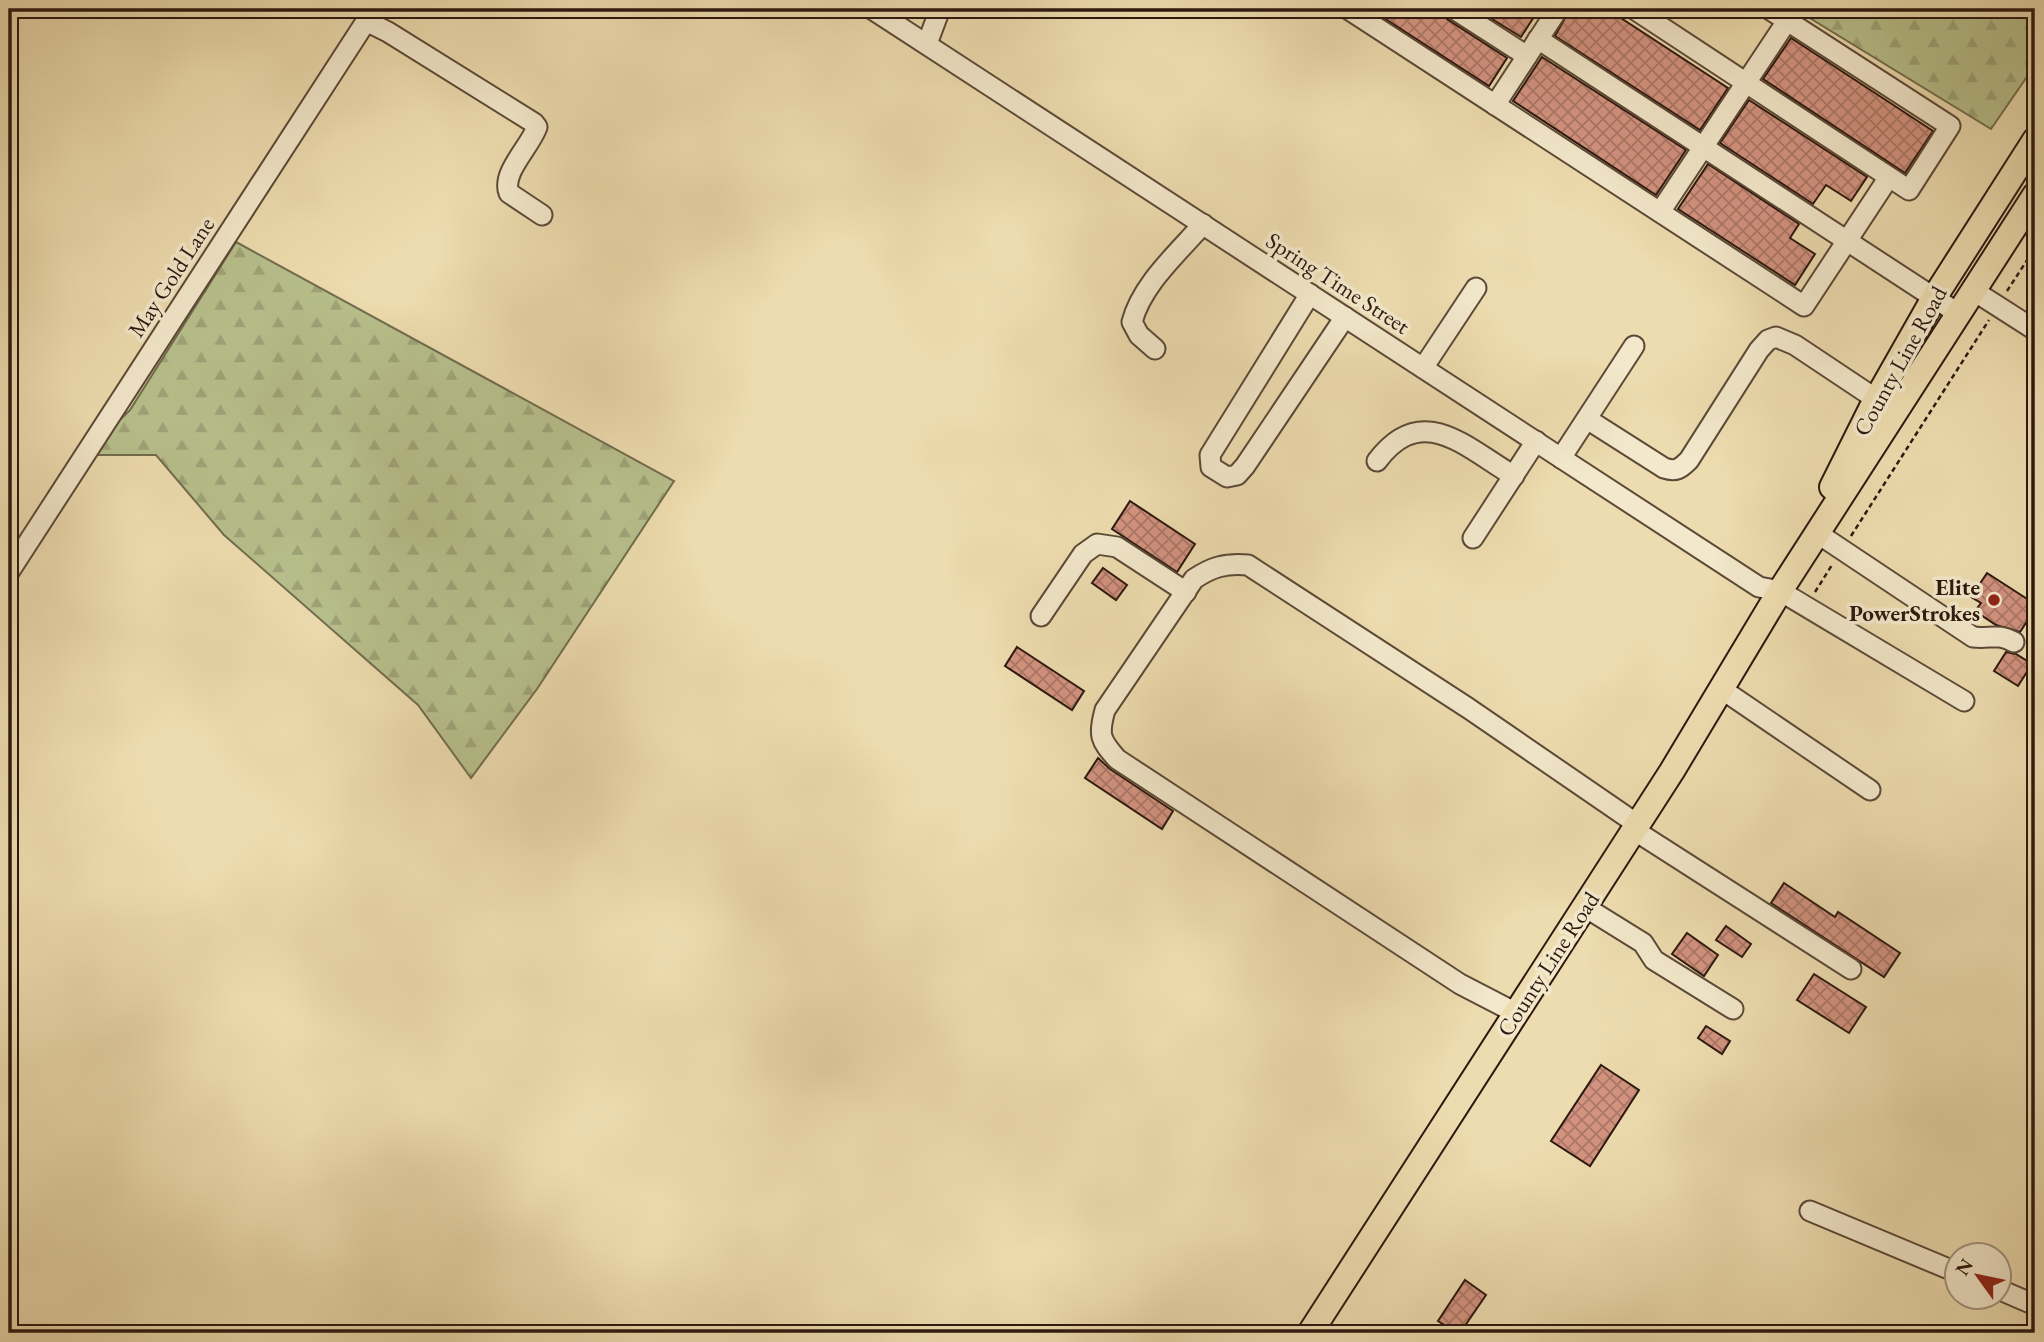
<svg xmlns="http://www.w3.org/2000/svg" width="2044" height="1342" font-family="'EB Garamond',serif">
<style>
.forest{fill:url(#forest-firs);stroke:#726c4e;stroke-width:2}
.building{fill:url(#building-cross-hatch);stroke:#2c180f;stroke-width:2}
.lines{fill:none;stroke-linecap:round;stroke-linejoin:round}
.minor-casing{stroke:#5c4937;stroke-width:23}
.major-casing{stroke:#2c180f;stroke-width:28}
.path{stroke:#2c180f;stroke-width:2.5;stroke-dasharray:5 3.5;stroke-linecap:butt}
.minor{stroke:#f3e8cb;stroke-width:19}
.major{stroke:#eddcaf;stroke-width:24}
.poi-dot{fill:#8f2418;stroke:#f3e8cb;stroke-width:2.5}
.labels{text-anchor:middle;stroke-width:7;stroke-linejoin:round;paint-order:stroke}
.street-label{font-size:23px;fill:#2c180f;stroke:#f3e8cb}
.poi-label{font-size:23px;font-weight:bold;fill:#2c180f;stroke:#f3e8cb;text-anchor:end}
</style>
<defs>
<pattern id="forest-firs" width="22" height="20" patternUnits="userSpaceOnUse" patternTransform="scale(1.75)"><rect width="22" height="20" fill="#b7c08c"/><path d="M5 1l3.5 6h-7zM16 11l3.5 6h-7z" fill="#9ea478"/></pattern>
<pattern id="building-cross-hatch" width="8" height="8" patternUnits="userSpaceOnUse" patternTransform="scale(1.75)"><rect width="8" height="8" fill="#d39380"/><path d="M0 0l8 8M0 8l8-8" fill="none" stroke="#ab7767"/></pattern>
</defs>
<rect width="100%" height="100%" fill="#eddcaf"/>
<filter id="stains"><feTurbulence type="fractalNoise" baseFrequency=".00286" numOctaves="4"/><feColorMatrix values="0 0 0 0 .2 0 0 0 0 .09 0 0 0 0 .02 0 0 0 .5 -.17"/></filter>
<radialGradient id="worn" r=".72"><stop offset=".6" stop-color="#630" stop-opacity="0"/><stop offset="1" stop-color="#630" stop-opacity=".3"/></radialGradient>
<g class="forest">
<polygon points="1795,9 2035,9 2035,65 1991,129"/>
<polygon points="236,242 674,481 537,689 471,778 418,705 224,535 156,455 83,455 130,410"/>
</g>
<g class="building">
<polygon points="1370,9 1442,9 1447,19 1507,58 1489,86"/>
<polygon points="1476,9 1539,9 1521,37"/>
<polygon points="1570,9 1607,9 1728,88 1700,130 1555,36"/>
<polygon points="1791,38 1933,131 1905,173 1763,79"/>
<polygon points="1542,57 1686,150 1656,195 1513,101"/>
<polygon points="1749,100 1867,177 1851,201 1826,185 1813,204 1720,143"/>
<polygon points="1708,164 1799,224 1790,238 1815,254 1795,285 1678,209"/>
<polygon points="1130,501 1195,544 1177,572 1112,529"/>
<polygon points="1103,568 1127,585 1116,600 1092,583"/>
<polygon points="1987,573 2035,604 2035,609 2020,632 1996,625 1975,611 1981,603 1971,597"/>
<polygon points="1017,647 1084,691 1072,710 1005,666"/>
<polygon points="2006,652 2016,654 2032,664 2018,686 1994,671"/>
<polygon points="1098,758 1110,769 1173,811 1162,829 1085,778"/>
<polygon points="1784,883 1835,917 1838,912 1900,953 1884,977 1771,903"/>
<polygon points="1726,926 1751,944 1742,957 1716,940"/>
<polygon points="1687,933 1718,955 1704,976 1672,954"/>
<polygon points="1814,974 1866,1007 1849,1033 1797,1000"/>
<polygon points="1706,1026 1730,1041 1722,1054 1698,1038"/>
<polygon points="1601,1065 1639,1090 1590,1166 1551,1141"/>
<polygon points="1465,1280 1486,1295 1460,1333 1457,1333 1438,1321"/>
</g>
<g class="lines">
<g class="minor-casing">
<g id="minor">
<polyline points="872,9 1759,587 1780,591 1964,701"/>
<polyline points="1348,9 1804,306 1889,177"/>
<polyline points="1454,9 1527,56"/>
<polyline points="1634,9 1909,190 1950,126 1769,9"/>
<path d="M 366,21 L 388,32 L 534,123 L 537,127 C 530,147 501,173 509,193 L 542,215"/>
<polyline points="1538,39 1959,314"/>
<polyline points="927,44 940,9"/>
<polyline points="1495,105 1558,9"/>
<polyline points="1660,212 1787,21"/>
<polyline points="1974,291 2035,330"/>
<polyline points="1310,294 1210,455 1211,467 1227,477 1237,475 1245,466 1345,317"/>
<path d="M 1155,349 L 1139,335 L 1132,322 C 1142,284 1178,253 1203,224"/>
<polyline points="1423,368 1476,288"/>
<path d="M 1587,419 L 1664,468 C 1676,472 1680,469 1689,460 L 1759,350 L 1768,340 L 1776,337 L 1795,345 L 1876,399"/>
<polyline points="1561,458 1634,346"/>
<path d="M 1377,461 C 1422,401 1465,447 1514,476"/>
<path d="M 1817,533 L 1973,637 C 1991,639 1997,633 2014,642"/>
<polyline points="1473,538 1536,441"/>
<polyline points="9,572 374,9"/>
<polyline points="1041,616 1083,554 1097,544 1117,547 1186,592"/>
<polyline points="1720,688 1870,790"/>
<polyline points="1634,830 1851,969"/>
<polyline points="1585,907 1643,943 1654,960 1733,1009"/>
<path d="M 1516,1013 L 1460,984 L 1117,759 C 1100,740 1098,735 1105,710 L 1194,579 C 1212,567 1225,563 1248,565 L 1468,708 L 1637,824"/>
<polyline points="1810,1211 1956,1272"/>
<polyline points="1998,1289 2035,1305"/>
</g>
</g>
<g class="major-casing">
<g id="major">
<polyline points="1832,487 1871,409 1934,298 2035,140"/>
<polyline points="1310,1333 1672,771 1780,591 2035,195"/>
</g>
</g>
<g class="path">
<polyline points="2007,291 2035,248"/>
<polyline points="1851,536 1989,320"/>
<polyline points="1815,592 1832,565"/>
</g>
<use href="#minor" class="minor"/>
<use href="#major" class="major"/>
</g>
<circle class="poi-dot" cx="1994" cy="600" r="7"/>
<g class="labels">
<g class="street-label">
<text transform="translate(171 277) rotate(-57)" y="8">May Gold Lane</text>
<text transform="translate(1338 283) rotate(33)" y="8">Spring Time Street</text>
<text transform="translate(1900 361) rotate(-61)" y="8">County Line Road</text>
<text transform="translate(1548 964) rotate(-57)" y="8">County Line Road</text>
</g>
<g class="poi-label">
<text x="1980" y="595">Elite<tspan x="1980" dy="26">PowerStrokes</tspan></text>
</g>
</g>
<rect width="2044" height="1342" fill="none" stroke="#eddcaf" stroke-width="35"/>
<rect x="10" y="10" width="2023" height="1321" fill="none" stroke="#2c180f" stroke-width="3.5"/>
<rect x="18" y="18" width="2009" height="1307" fill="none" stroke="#2c180f" stroke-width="2"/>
<g transform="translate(1978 1276) rotate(303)"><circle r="33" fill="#f3e8cb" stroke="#a39580" stroke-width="2"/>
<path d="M0-5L12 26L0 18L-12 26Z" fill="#8f2418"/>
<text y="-10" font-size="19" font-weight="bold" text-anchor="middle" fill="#2c180f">N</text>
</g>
<rect width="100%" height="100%" filter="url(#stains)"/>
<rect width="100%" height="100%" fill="url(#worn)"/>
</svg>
